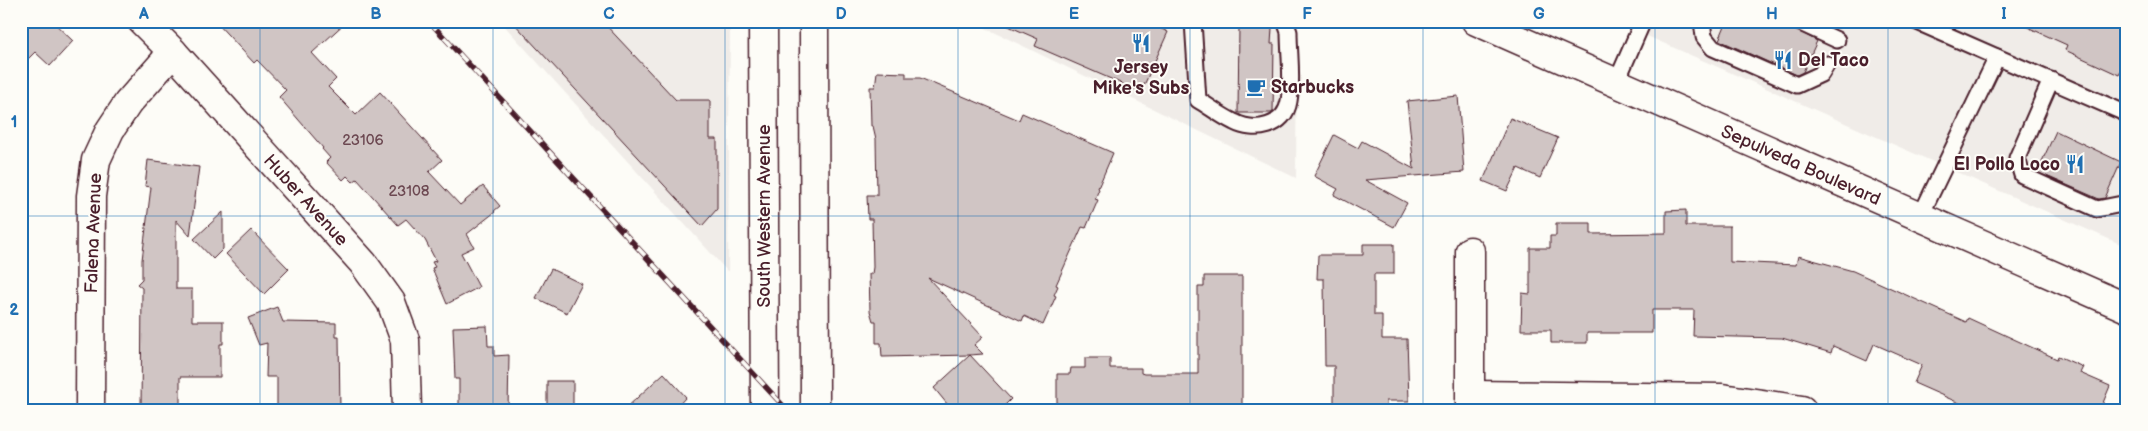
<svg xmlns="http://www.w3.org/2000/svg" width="2148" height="431" font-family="'Balsamiq Sans',sans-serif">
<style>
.built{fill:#f0ece8}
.building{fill:#d0c5c4;stroke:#4a1f2b}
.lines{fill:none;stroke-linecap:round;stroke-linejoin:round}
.service-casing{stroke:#4a1f2b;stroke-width:19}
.minor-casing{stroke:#4a1f2b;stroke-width:31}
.primary-casing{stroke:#4a1f2b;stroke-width:31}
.service{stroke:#fdfcf7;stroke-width:15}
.minor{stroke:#fdfcf7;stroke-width:28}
.primary{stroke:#fdfcf7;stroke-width:28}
.rail-casing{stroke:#4a1f2b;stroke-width:5.5}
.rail{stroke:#fdfcf7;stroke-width:4;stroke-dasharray:11;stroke-linecap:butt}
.grid{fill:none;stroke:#1f6fb2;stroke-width:1;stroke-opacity:0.55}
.labels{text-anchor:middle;stroke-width:4;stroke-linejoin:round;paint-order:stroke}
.number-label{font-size:15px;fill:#6c4851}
.poi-label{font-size:18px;font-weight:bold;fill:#4a1f2b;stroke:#fdfcf7;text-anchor:start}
.street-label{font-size:18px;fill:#4a1f2b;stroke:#fdfcf7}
.neatline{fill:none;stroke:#1f6fb2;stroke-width:2}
.grid-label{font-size:16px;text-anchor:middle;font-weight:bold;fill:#1f6fb2}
</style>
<rect width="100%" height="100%" fill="#fdfcf7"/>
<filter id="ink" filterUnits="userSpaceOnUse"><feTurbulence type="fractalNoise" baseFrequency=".02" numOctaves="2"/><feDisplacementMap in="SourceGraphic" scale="10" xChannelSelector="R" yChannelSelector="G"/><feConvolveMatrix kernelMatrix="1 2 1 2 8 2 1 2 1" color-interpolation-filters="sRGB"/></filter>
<g filter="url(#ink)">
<g class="built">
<polygon points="500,21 730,21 728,272"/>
<polygon points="971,21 1297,21 1296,178"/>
<polygon points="1613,21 2127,21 2127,247"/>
</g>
<g class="building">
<polygon points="21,21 52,21 73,41 50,66 35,52 21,66"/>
<polygon points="215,21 347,21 312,53 336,79 328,87 356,115 380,92 442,160 429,172 460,205 483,186 500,206 494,211 495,212 467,234 474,247 461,253 479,287 447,304 432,268 435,267 432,262 436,261 425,240 406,219 398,225 357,179 353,182 347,176 343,180 326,162 330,158 322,149 323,148 279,97 286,90 257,60 254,63"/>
<polygon points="512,21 602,21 676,100 710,100 710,139 717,139 717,209 702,226"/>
<polygon points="997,21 1144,21 1168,32 1141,92 1035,46 1038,39"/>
<polygon points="1727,21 1779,21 1817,41 1803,72 1797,75 1719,40"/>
<polygon points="2014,21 2127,21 2127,71 2122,69 2119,75 2065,50 2067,45"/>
<polygon points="1239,27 1272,28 1271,44 1274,44 1273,112 1271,113 1238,113"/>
<polygon points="877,72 906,73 906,78 920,78 1019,120 1022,113 1113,153 1098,188 1099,189 1095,199 1098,200 1086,228 1082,227 1056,285 1058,286 1054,295 1056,296 1043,325 1024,316 1022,321 928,278 983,337 974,345 983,354 970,355 1011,399 1000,410 952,410 934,388 970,355 882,357 881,343 876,343 876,321 873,321 870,311 869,274 872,274 873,267 872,219 868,219 867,195 877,195 876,139 873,126 871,126 870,87 875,87"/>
<polygon points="1458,96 1464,172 1365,180 1407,203 1394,227 1334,195 1338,189 1314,176 1334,135 1358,148 1362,141 1414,169 1407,101"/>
<polygon points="1510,118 1558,138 1540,178 1518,168 1507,191 1483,181"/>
<polygon points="2056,131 2121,162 2105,198 2099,199 2037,172"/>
<polygon points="148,160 199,167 190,236 176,220 176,289 192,289 192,321 223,321 223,344 220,344 220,377 180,377 180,410 141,410 142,288 137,284 142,279 142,260 151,187 145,186"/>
<polygon points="1686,210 1686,226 1730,226 1730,262 1796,265 1798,256 1853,271 1966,322 1968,318 2057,359 2058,356 2083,367 2080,373 2110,386 2100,410 1975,410 1914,383 1922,365 1874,344 1867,361 1833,346 1831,353 1782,338 1693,336 1694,310 1652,310 1652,333 1587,333 1587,343 1551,343 1551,330 1521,330 1522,293 1530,294 1530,248 1550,248 1550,236 1556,236 1556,223 1591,223 1591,234 1666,233 1666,211"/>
<polygon points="223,212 223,249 213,259 194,239"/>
<polygon points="251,230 289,269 264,294 226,254"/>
<polygon points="1363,244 1394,244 1394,274 1374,274 1374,315 1382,315 1382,339 1407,339 1409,401 1386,401 1386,410 1334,410 1334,366 1325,366 1324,279 1317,279 1318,255 1363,255"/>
<polygon points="551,269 582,284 567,313 536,298"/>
<polygon points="1204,276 1242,276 1242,410 1057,410 1057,374 1070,374 1071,368 1085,368 1085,358 1110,358 1110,368 1141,368 1141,373 1144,374 1198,374 1198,287 1204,287"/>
<polygon points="277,307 283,322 336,323 336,337 339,337 340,410 277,410 277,377 266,377 267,343 259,345 248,318"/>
<polygon points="487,326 488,346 494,346 494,356 509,355 508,410 459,410 459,379 455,379 453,327"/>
<polygon points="664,373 686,397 674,410 624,410"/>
<rect x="547" y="381" width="26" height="26"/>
</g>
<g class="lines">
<g class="service-casing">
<g id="service">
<path d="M 1193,21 L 1198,100 C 1210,107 1221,116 1234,122 C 1255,133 1285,127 1289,101 C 1293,79 1289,54 1289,32 L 1285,21"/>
<polyline points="1702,21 1704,37 1713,48 1797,85 1821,74 1827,64"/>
<polyline points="1796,21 1837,40"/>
<polyline points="1915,21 2127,114"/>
<polyline points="2051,80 2017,158 2022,175 2097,209 2127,203"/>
<polyline points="1616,83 1643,21"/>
<polyline points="1920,217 1997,57"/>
</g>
</g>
<g class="minor-casing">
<g id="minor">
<polyline points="142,21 173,52 363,263 391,302 405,340 407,410"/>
<polyline points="1470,251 1470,410"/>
<polyline points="1471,395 1722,398 1802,410"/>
<polyline points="90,410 91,196 96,160 110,130 128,103 173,52"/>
</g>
</g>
<g class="primary-casing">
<g id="primary">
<polyline points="763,21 765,410"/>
<polyline points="814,21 815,410"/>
<polyline points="1476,21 2127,308"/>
</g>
</g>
<use href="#service" class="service"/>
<use href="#minor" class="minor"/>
<use href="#primary" class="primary"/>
<g class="rail-casing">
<polyline id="rail" points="429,21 787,410"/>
</g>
<use href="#rail" class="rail"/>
</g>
</g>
<path class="grid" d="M 260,21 L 260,410M 493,21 L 493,410M 725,21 L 725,410M 958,21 L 958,410M 1190,21 L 1190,410M 1423,21 L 1423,410M 1655,21 L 1655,410M 1888,21 L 1888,410M 21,216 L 2127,216"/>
<defs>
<g id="restaurant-bare" transform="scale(1.5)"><path d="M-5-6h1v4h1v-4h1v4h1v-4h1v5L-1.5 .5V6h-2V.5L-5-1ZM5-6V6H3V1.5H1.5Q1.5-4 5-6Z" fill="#1f6fb2" stroke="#fdfcf7" stroke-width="2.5" paint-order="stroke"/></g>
<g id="cafe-bare" transform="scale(1.5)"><path d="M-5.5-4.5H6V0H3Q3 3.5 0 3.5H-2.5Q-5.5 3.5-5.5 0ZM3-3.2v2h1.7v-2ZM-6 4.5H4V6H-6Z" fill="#1f6fb2" stroke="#fdfcf7" stroke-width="2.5" paint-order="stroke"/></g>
</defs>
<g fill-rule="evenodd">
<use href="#restaurant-bare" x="1141" y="43"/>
<use href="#restaurant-bare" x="1783" y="60"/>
<use href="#cafe-bare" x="1256" y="87"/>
<use href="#restaurant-bare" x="2075" y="164"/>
</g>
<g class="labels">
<g class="number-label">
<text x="363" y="145">23106</text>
<text x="409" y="196">23108</text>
</g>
<g class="poi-label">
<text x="1798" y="66">Del Taco</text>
<text x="1141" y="73" text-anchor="middle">Jersey<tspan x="1141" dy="21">Mike's Subs</tspan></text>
<text x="1271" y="93">Starbucks</text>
<text x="2060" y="170" text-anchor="end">El Pollo Loco</text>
</g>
<g class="street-label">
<text transform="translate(1801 165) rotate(24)" y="6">Sepulveda Boulevard</text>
<text transform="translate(306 200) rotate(48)" y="6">Huber Avenue</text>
<text transform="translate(764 216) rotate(-90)" y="6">South Western Avenue</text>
<text transform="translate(93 233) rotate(-88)" y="6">Falena Avenue</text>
</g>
</g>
<rect width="2148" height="431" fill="none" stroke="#fdfcf7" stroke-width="55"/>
<rect x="28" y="28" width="2092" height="376" class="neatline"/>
<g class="grid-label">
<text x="144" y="19">A</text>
<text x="376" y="19">B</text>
<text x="609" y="19">C</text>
<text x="841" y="19">D</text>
<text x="1074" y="19">E</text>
<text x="1307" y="19">F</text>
<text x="1539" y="19">G</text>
<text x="1772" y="19">H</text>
<text x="2004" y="19">I</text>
<text x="14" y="127">1</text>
<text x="14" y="315">2</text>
</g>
</svg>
